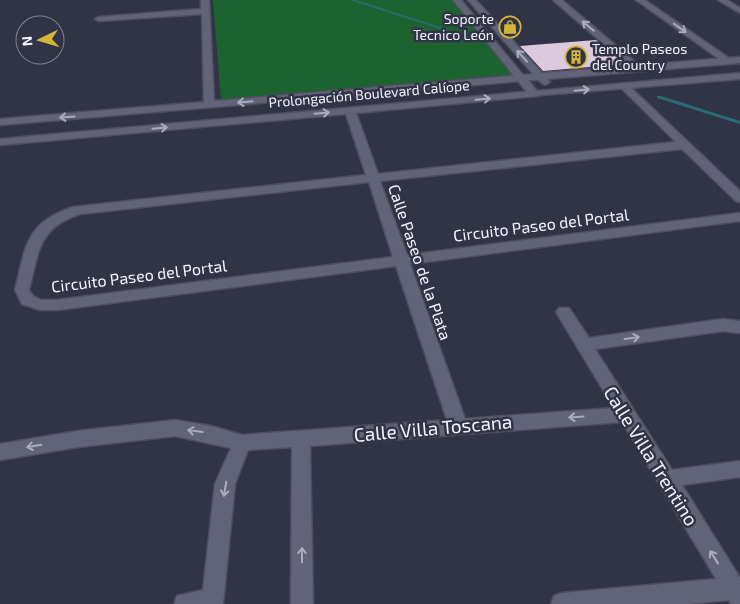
<svg xmlns="http://www.w3.org/2000/svg" width="740" height="604" font-family="'Exo 2',sans-serif">
<style>
.green{fill:#1d632f}
.lines{fill:none;stroke-linecap:round;stroke-linejoin:round}
.stream{fill:#296d74;fill-rule:evenodd}
.building{fill:#ddc9de}
.street-casing{stroke:#4e4e5f;stroke-width:3}
.secondary-casing{stroke:#4e4e5f;stroke-width:3}
.street{fill:#616379;fill-rule:evenodd}
.secondary{fill:#616379;fill-rule:evenodd}
.oneway{stroke:#aaacbc}
.labels{text-anchor:middle;stroke-width:5;stroke-linejoin:round;paint-order:stroke}
.far-poi-label{font-size:14px;fill:#f3f4ff;stroke:#313347;text-anchor:end}
.far-street-label{font-size:14px;fill:#f3f4ff;stroke:#313347}
.street-label{font-size:16px;fill:#f3f4ff;stroke:#313347}
.near-street-label{font-size:19px;fill:#f3f4ff;stroke:#313347}
</style>
<rect width="100%" height="100%" fill="#313347"/>
<polygon class="green" points="213,0 453,0 514,76 221,101"/>
<g class="lines">
<g class="stream">
<polygon points="350,0 356,0 465,35 462,36"/>
<polygon points="657,96 661,96 740,121 740,124 657,98"/>
</g>
</g>
<polygon class="building" points="596,40 625,64 543,71 520,46"/>
<g class="lines">
<g class="street-casing">
<g id="street">
<polygon points="201,0 209,0 214,101 521,75 526,78 521,81 0,125 0,119 204,102 202,14 99,21 95,19 99,17 201,9"/>
<polygon points="553,0 562,0 641,67 641,71 635,71"/>
<polygon points="636,0 645,0 733,61 725,63"/>
<polygon points="718,0 727,0 740,8 740,13"/>
<path d="M 622,85 L 628,85 L 740,191 L 740,202 L 736,201 L 682,149 L 380,181 L 407,255 L 740,213 L 740,221 L 410,264 L 465,419 L 614,408 L 556,312 L 559,308 L 569,308 L 589,338 L 723,319 L 740,321 L 740,333 L 723,331 L 595,349 L 672,470 L 740,461 L 740,477 L 682,485 L 740,578 L 740,604 L 731,604 L 729,600 L 688,604 L 551,604 L 554,596 L 562,593 L 716,579 L 622,422 L 310,446 L 313,604 L 291,604 L 292,447 L 248,450 L 235,484 L 223,604 L 174,604 L 177,596 L 203,590 L 215,484 L 231,448 L 175,436 L 78,447 L 0,460 L 0,444 L 78,431 L 175,420 L 211,426 L 242,435 L 447,420 L 396,266 L 57,310 L 40,310 L 22,304 L 15,290 C 26,246 25,223 73,207 L 366,175 L 346,114 L 0,145 L 0,139 L 534,91 L 539,94 L 538,96 L 356,113 L 378,174 L 676,142 L 622,89 ZM 369,182 L 393,257 L 57,300 L 41,300 L 33,296 L 29,290 C 39,251 38,228 80,214 Z"/>
</g>
</g>
<g class="secondary-casing">
<polygon id="secondary" points="453,0 461,0 523,75 533,74 468,0 476,0 542,73 740,57 740,63 547,79 550,82 545,85 538,80 528,80 537,91 740,73 740,79 530,96"/>
</g>
<use href="#street" class="street"/>
<use href="#secondary" class="secondary"/>
</g>
<defs><path id="oneway-shaft" d="M-6 0H5M1.5-3L5.5 0L1.5 3" fill="none" stroke-width="1.6" stroke-linecap="round" stroke-linejoin="round" transform="scale(1.25)"/></defs>
<g class="oneway">
<use href="#oneway-shaft" transform="translate(588 26) rotate(-140)"/>
<use href="#oneway-shaft" transform="translate(680 28) rotate(35)"/>
<use href="#oneway-shaft" transform="translate(522 56) rotate(-132)"/>
<use href="#oneway-shaft" transform="translate(582 90) rotate(-5)"/>
<use href="#oneway-shaft" transform="translate(483 99) rotate(-5)"/>
<use href="#oneway-shaft" transform="translate(245 102) rotate(175)"/>
<use href="#oneway-shaft" transform="translate(322 113) rotate(-5)"/>
<use href="#oneway-shaft" transform="translate(67 117) rotate(176)"/>
<use href="#oneway-shaft" transform="translate(160 128) rotate(-5)"/>
<use href="#oneway-shaft" transform="translate(632 338) rotate(-8)"/>
<use href="#oneway-shaft" transform="translate(576 417) rotate(176)"/>
<use href="#oneway-shaft" transform="translate(195 431) rotate(-172)"/>
<use href="#oneway-shaft" transform="translate(34 446) rotate(171)"/>
<use href="#oneway-shaft" transform="translate(225 489) rotate(100)"/>
<use href="#oneway-shaft" transform="translate(302 555) rotate(-90)"/>
<use href="#oneway-shaft" transform="translate(714 557) rotate(-122)"/>
</g>
<defs>
<g id="shop-ring" transform="scale(1.125)"><circle r="9.5" fill="#313347" stroke="#d4b635" stroke-width="1.5"/><path d="M-5-2.5h2.3a2.7 3.5 0 0 1 5.4 0H5L5.5 6h-11ZM-1.5-2.5h3a1.5 2.3 0 0 0-3 0Z" fill="#d4b635"/></g>
<g id="building-ring" transform="scale(1.125)"><circle r="9.5" fill="#313347" stroke="#d4b635" stroke-width="1.5"/><path d="M-4-6H4V6H1V3H-1V6H-4ZM-2.5-4.3h1.7v1.8h-1.7ZM.8-4.3h1.7v1.8H.8ZM-2.5-1h1.7V.8h-1.7ZM.8-1h1.7V.8H.8Z" fill="#d4b635"/></g>
</defs>
<g fill-rule="evenodd">
<use href="#shop-ring" x="510" y="27"/>
<use href="#building-ring" x="576" y="57"/>
</g>
<g class="labels">
<g class="far-poi-label">
<text x="494" y="24">Soporte<tspan x="494" dy="16">Tecnico León</tspan></text>
<text x="592" y="54" text-anchor="start">Templo Paseos<tspan x="592" dy="16">del Country</tspan></text>
</g>
<g class="far-street-label">
<text transform="translate(369 94) rotate(-5)" y="5">Prolongación Boulevard Calíope</text>
</g>
<g class="street-label">
<text transform="translate(541 225) rotate(-7)" y="6">Circuito Paseo del Portal</text>
<text transform="translate(420 262) rotate(71)" y="6">Calle Paseo de la Plata</text>
<text transform="translate(139 276) rotate(-7)" y="6">Circuito Paseo del Portal</text>
</g>
<g class="near-street-label">
<text transform="translate(433 428) rotate(-5)" y="7">Calle Villa Toscana</text>
<text transform="translate(651 456) rotate(58)" y="7">Calle Villa Trentino</text>
</g>
</g>
<g transform="translate(40 40) rotate(265)"><circle r="24" fill="#313347" stroke="#7f8091"/>
<path d="M0-4L9 19L0 12L-9 19Z" fill="#d4b635"/>
<text y="-8" font-size="14" font-weight="bold" text-anchor="middle" fill="#f3f4ff">N</text>
</g>
</svg>
